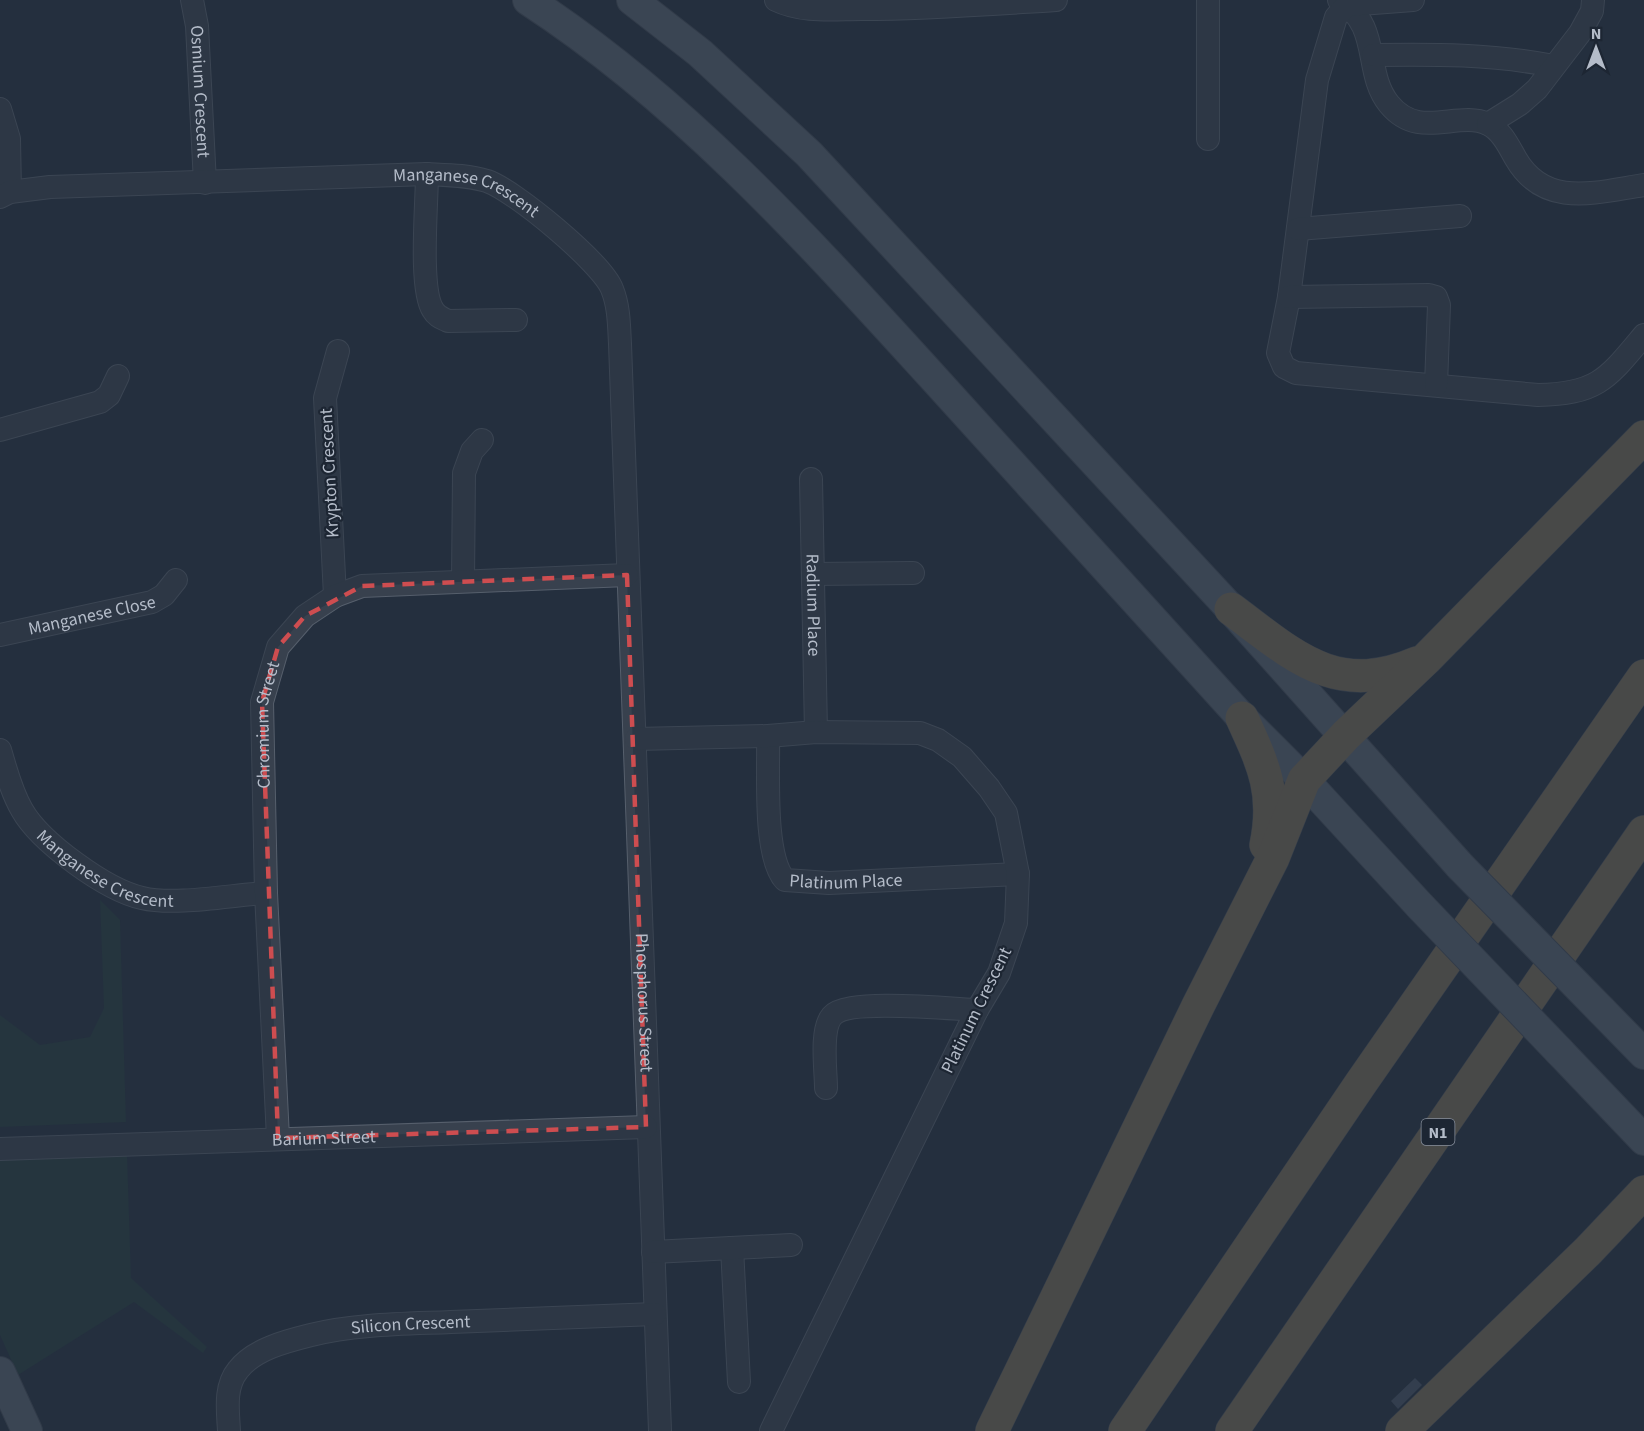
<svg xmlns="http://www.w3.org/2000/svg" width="1644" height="1431" font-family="'Source Sans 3',sans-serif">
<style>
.green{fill:#263c3f}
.building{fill:#455162}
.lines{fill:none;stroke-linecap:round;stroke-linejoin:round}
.minor-casing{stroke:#565f6c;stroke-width:24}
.major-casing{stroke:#414a57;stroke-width:32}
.highway-casing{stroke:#434c59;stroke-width:34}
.minor{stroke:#38414e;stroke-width:22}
.major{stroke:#56606e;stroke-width:30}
.highway{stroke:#746855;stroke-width:33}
.major-bridge-casing{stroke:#414a57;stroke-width:32;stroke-linecap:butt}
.major-bridge{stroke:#56606e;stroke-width:30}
.marked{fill:none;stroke:#ce4d50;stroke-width:4.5;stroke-dasharray:12 8;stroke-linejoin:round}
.labels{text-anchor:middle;stroke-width:4.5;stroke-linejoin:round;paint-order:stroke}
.shield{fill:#1d2633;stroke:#878f9c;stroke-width:1.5}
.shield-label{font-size:16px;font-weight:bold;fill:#b4bcc9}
.street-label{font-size:18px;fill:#b4bcc9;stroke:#1d2633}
</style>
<rect width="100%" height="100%" fill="#242f3e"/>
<g class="green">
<polygon points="100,900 120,920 126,1122 0,1127 0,1015 40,1045 90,1037 104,1008"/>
<polygon points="127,1153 131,1278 207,1347 203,1353 134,1302 18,1375 0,1335 0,1156"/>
</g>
<polygon class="building" points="1415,1378 1422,1385 1398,1409 1391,1401"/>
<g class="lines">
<g class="minor-casing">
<g id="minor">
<path id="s1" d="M 192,0 L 197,26 L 205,183"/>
<path d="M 776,0 C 803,13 833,9 862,9 C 927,9 991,4 1056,0"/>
<path d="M 1339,0 C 1382,26 1363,72 1389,104 C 1419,141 1457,110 1488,124 C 1502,131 1509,147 1516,159 C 1545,209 1597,192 1644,185"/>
<path d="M 1413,0 L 1347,5 L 1336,17 L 1317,80 L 1289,297 L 1278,353 L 1284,367 L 1296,373 L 1538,395 C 1598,394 1608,378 1644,335"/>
<path d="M 1373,55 C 1434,54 1493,54 1554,66"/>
<polyline points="0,109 9,139 10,192"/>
<polyline points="1488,124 1520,104 1537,89 1580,33 1592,11 1593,0"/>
<polyline points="1208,139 1208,0"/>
<path d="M 427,174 C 427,203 419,289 433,310 C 437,317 442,318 448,321 L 516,320"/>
<path id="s2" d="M 0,197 L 10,192 L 50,187 L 427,174 C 447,175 467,175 487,181 C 514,190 602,263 612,289 C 619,306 619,325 620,344 L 660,1431"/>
<polyline points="1298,229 1460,216"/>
<polyline points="1289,297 1429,295 1436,297 1439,305 1436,385"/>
<polyline points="0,430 100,402 109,395 118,376"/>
<path id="s3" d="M 811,479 L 816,732"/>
<polyline points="813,574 913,573"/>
<polyline points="463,581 464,473 472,451 482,440"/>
<polyline points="335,596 325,398 338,351"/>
<path id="s4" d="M 0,635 L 152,602 L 164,595 L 176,580"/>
<path id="s5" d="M 768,736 C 769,771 763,856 785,880 L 829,883 L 1018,874"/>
<polyline points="636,739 768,736 816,732 920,733 938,740 962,757 989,788 1006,813 1018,874 1016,923 999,973 977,1010 771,1431"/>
<path id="s6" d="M 0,750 C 6,770 11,791 22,810 C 40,842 106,890 142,898 C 175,906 231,895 266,893"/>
<path d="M 826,1088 C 826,1070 820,1030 832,1016 C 847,998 952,1009 977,1010"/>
<path id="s7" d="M 278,1138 L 266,893 L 262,702 L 278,647 L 305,616 L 335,596 L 362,586 L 627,575"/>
<path id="s8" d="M 0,1149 L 646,1127"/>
<polyline points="732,1248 739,1382"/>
<polyline points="653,1252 791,1245"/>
<path id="s9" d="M 229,1431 C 228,1411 224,1387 238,1370 C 254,1349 287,1341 311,1335 C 355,1324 405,1324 451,1322 C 519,1319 587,1317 655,1314"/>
</g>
</g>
<g class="major-casing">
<g id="major">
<path d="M 528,0 C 683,101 806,238 930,374 C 1034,489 1138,603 1242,718 L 1304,780 L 1420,906"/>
<polyline points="632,0 700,53 809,154 1231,609 1460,866"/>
<polyline points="1601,1010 1644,1054"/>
<polyline points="1560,1052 1644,1140"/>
<polyline points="0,1372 27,1431"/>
</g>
</g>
<g class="highway-casing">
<g id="highway">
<path d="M 1231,609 C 1293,655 1335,698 1417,663"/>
<path d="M 1242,718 C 1263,764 1277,792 1266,845"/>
<polyline points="992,1431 1198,1006 1273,858 1304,780 1346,735 1426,659 1644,437"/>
<polyline points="1125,1431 1361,1083 1644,676"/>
<polyline points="1232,1431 1644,832"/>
<polyline points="1402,1431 1588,1251 1644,1192"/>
</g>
</g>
<use href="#minor" class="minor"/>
<use href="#major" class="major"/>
<use href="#highway" class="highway"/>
<g class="major-bridge-casing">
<g id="major-bridge">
<polyline points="1460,866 1601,1010"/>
<polyline points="1420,906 1560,1052"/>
</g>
</g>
<use href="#major-bridge" class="major-bridge"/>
</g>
<path d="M0 0H1644V1431H0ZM 627,575 L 646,1127 L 278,1138 L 262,702 L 278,647 L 305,616 L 362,586 Z" fill="#242f3e" fill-opacity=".55" fill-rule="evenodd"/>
<path class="marked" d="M 627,575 L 646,1127 L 278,1138 L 262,702 L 278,647 L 305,616 L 362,586 Z"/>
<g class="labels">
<rect class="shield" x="1421.5" y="1119" width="33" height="26" rx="4.5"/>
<g class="shield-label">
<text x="1438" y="1138">N1</text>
</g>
<g class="street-label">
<text dy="6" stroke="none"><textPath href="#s1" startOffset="92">Osmium Crescent</textPath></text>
<text dy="6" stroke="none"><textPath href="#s2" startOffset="472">Manganese Crescent</textPath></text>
<text transform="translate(329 473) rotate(-93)" y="6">Krypton Crescent</text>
<text dy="6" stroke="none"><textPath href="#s3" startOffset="126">Radium Place</textPath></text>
<text dy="6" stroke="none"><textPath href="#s4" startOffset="94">Manganese Close</textPath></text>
<text dy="6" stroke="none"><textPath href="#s7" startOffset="414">Chromium Street</textPath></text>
<text dy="6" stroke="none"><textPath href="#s6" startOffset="170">Manganese Crescent</textPath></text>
<text dy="6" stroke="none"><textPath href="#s5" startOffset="208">Platinum Place</textPath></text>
<text dy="6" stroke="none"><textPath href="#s2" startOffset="1371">Phosphorus Street</textPath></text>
<text transform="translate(976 1010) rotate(-64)" y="6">Platinum Crescent</text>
<text dy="6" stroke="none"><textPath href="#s8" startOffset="324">Barium Street</textPath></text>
<text dy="6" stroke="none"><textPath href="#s9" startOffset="246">Silicon Crescent</textPath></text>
</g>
</g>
<g transform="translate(1596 48)" stroke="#1d2633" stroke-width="4.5" paint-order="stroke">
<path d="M0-4.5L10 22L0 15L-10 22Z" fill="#b4bcc9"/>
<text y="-9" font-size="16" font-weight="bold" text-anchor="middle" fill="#b4bcc9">N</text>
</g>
</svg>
